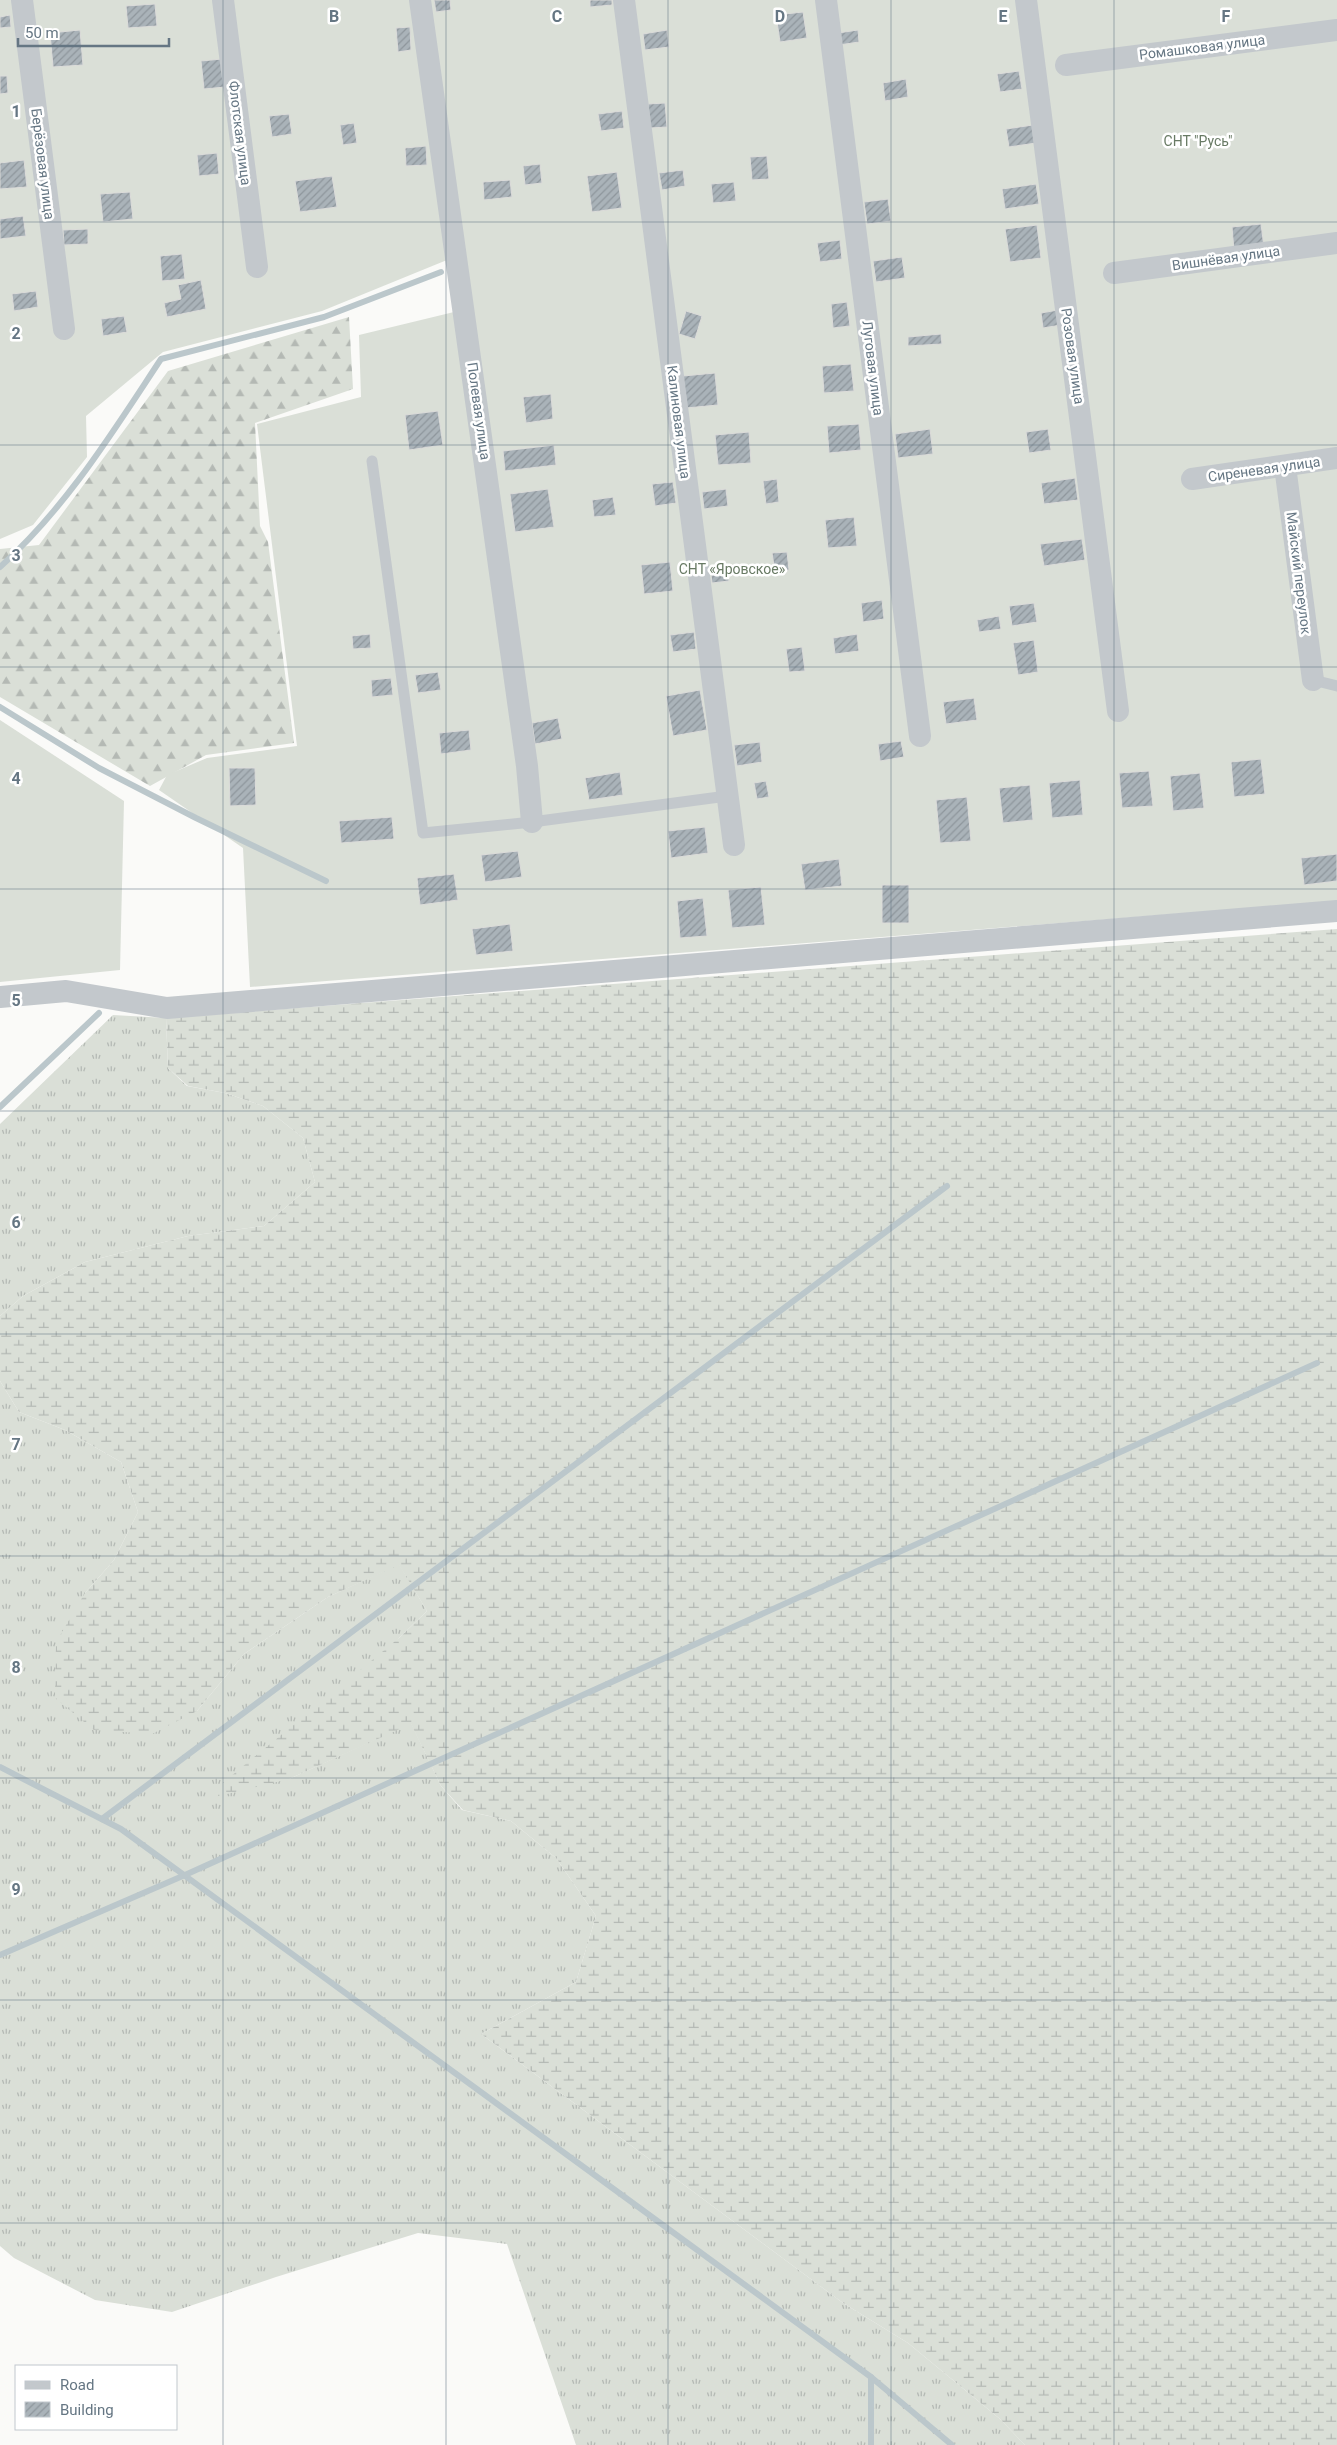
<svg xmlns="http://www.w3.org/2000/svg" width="1337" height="2445" font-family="Roboto,sans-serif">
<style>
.grass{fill:url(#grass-tufts)}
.forest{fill:url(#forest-firs)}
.wetland{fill:url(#wetland-marsh)}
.garden{fill:#dadfd7}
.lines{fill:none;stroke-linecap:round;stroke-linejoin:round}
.stream{stroke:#bbc7cb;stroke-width:6}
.building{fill:url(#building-hatch);stroke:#dcdcda}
.lane{stroke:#c3c8cc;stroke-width:11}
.street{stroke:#c3c8cc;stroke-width:22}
.grid{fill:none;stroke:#657683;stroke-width:1;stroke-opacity:0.55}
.labels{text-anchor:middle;stroke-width:5;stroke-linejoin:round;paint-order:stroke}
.street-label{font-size:14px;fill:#657683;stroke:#fff}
.park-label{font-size:14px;fill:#687a64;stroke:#fff}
.grid-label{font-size:16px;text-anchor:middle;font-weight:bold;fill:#657683;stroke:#fff;stroke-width:5;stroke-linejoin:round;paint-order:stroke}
</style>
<defs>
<pattern id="grass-tufts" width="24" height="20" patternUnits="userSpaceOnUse" patternTransform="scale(1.25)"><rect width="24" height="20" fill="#dadfd7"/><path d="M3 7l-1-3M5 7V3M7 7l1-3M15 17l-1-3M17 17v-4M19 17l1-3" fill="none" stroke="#b4b9b4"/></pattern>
<pattern id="forest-firs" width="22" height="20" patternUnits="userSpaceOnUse" patternTransform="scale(1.25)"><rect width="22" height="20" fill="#dadfd7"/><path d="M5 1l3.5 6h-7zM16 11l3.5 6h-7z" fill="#b4b9b4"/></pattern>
<pattern id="wetland-marsh" width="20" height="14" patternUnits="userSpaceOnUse" patternTransform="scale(1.25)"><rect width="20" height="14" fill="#dadfd7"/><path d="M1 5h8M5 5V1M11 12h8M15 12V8" fill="none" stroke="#b4b9b4"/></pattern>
<pattern id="building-hatch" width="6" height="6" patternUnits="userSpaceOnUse" patternTransform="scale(1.25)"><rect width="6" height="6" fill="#aab3b9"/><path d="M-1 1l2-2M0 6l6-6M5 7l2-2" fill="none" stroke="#8e969c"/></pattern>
</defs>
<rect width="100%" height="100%" fill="#fafaf8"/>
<g class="grass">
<polygon points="113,1015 166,1018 168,1068 187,1086 225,1093 263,1106 303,1138 315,1182 264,1226 188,1236 85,1262 23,1296 0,1316 0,1124"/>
<polygon points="0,1381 19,1412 65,1430 121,1462 138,1512 114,1560 85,1593 197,1711 244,1654 328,1597 399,1564 427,1611 399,1638 289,1779 411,1723 441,1786 462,1810 511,1821 556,1858 596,1916 576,1982 481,2034 843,2303 908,2343 1000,2419 1025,2445 576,2445 507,2244 418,2233 276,2277 172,2312 95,2300 14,2258 0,2246"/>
</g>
<polygon class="forest" points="349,317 353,389 255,423 260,526 268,542 294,743 206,755 150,786 0,697 0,549 39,545 168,371"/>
<polygon class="wetland" points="1337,929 1337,2445 1025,2445 1000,2419 908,2343 843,2303 481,2034 576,1982 596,1916 556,1858 511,1821 463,1810 441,1786 411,1724 289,1779 202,1800 399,1638 427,1611 399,1565 328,1597 244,1654 197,1711 152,1734 94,1730 55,1698 56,1642 85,1593 114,1560 138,1512 121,1462 65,1430 19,1412 0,1381 0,1316 23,1296 85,1262 188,1236 264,1226 315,1182 303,1138 263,1106 225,1093 188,1086 168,1068 166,1018"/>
<g class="garden">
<polygon points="0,0 1337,0 1337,901 250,987 243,848 159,790 167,775 207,758 297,746 257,424 361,397 359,335 454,312 447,260 322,311 163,352 86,416 87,457 33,525 0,539"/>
<polygon points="0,720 124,801 120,970 0,982"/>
</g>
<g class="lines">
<g class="stream">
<path d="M 0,567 C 66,508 112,433 161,359 L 324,317 L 441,272"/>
<polyline points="0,707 99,768 196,818 326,881"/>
<polyline points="0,1107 99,1013"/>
<polyline points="0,1767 121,1829 871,2377 952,2445"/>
<polyline points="102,1819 947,1186"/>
<polyline points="0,1955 185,1875 1317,1363"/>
<polyline points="871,2445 871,2377"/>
</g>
</g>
<g class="building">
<polygon points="434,0 450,0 451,10 436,12"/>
<polygon points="590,0 612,0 612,5 590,7"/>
<polygon points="155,4 157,26 128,28 126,6"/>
<polygon points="803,12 807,38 780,42 776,15"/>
<polygon points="10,15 11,27 0,28 0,17"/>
<polygon points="410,27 411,50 398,52 396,28"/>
<polygon points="80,30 83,65 53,67 50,33"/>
<polygon points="667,30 669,47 645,50 643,34"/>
<polygon points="858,30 859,42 839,45 838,33"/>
<polygon points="222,59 225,87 204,89 201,61"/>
<polygon points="1019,71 1022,89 1000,92 997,74"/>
<polygon points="0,76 7,76 8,93 0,94"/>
<polygon points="906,79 908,97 885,101 883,83"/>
<polygon points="665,103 667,127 650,128 648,104"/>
<polygon points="622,111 624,128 601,131 598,114"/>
<polygon points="289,114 292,134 272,137 269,116"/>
<polygon points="354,123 357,143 343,145 340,125"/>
<polygon points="1033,125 1036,143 1009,147 1006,129"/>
<polygon points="426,146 427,165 406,166 405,148"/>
<polygon points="217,153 219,174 199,176 197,155"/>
<polygon points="767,156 769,179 752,180 750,157"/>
<polygon points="24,160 27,187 0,189 0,163"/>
<polygon points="540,164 542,183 525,185 523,166"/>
<polygon points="683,170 685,186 662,190 659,173"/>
<polygon points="617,172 622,208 592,212 587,176"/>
<polygon points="332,176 337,207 300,212 295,181"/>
<polygon points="510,180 512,197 484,200 483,182"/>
<polygon points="734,182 736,201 713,203 711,184"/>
<polygon points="1036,184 1039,204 1005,209 1002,189"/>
<polygon points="130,192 133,219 103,222 100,194"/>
<polygon points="888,199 891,221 867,224 864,202"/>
<polygon points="23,216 26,236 0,239 0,219"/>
<polygon points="1261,224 1264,247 1234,251 1232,227"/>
<polygon points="1037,225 1041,258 1010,262 1005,229"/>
<polygon points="88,229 88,244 64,245 63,230"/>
<polygon points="840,240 842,259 820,262 817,243"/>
<polygon points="182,254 185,279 162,281 160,256"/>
<polygon points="902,257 905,278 876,282 873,261"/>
<polygon points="201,280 206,309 167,317 164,303 181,299 178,285"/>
<polygon points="36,291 38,307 14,311 12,294"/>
<polygon points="847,302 850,326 833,328 831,304"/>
<polygon points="1058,310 1061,325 1043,328 1041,313"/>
<polygon points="686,311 702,316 695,339 679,334"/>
<polygon points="124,316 127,332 103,336 101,319"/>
<polygon points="941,334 942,344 908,346 908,337"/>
<polygon points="851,364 854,391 824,393 822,366"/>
<polygon points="715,373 718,405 686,408 683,376"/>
<polygon points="551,394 553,419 526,423 523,397"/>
<polygon points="438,411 443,445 409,450 405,415"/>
<polygon points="859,424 861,450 829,453 827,426"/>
<polygon points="930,429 933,454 898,458 895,434"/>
<polygon points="1048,429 1051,450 1029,453 1026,432"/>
<polygon points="749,432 751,463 718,465 715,435"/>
<polygon points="554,445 556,465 505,471 503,451"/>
<polygon points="1075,478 1078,500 1044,504 1041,483"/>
<polygon points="777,479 779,502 766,504 763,481"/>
<polygon points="673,482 676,503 655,506 652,484"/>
<polygon points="548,489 554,527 515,532 510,494"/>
<polygon points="726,489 728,506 704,509 702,492"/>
<polygon points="613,497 616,515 594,517 592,500"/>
<polygon points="854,517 857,546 828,548 825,520"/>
<polygon points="1082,539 1085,560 1044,566 1040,544"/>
<polygon points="787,552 789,570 775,572 772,553"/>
<polygon points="670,562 673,591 644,594 641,565"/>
<polygon points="727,565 729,581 712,583 710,567"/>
<polygon points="882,600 884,619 863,622 861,603"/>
<polygon points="1034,603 1037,622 1012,626 1009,606"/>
<polygon points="999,616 1001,629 979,632 977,620"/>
<polygon points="694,632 696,649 673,652 670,635"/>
<polygon points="370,634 371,648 353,649 352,636"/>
<polygon points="857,634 859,651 835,654 833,638"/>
<polygon points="1034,640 1038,672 1018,675 1013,643"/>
<polygon points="802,647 805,671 789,672 786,649"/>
<polygon points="438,672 441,690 418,693 415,675"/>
<polygon points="391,678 393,695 372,697 371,680"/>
<polygon points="700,690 707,730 673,736 666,696"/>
<polygon points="974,698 977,720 946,724 943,702"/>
<polygon points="558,718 562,739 535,744 532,723"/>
<polygon points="469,730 471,750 441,754 439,733"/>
<polygon points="901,741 904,757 880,761 878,744"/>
<polygon points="760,742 762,762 737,766 734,745"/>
<polygon points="1261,759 1265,794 1234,797 1231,762"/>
<polygon points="229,768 255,768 256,805 230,806"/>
<polygon points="1149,771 1153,806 1122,808 1119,773"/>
<polygon points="620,772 623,795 589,800 585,778"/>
<polygon points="1200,773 1204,808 1173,811 1170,776"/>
<polygon points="1080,780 1083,815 1052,818 1049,783"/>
<polygon points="766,781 769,797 757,799 754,783"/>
<polygon points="1030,785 1033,820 1003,823 999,788"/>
<polygon points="967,797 971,841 940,843 936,800"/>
<polygon points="392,817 394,839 341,843 339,821"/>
<polygon points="705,827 708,853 671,858 668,831"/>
<polygon points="518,851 522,877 485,882 481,855"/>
<polygon points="1337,854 1337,881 1304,885 1301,858"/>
<polygon points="839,859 842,886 805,890 801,864"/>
<polygon points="454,874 458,900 420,905 417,878"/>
<rect x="882" y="885" width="27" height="38"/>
<polygon points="761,887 765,925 732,928 728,890"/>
<polygon points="703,898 707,936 680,938 677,901"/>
<polygon points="510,924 513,951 476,955 472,929"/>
</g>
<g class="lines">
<g class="lane">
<polyline points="372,461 423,833 532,822 727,796"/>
<polyline points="1313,680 1337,686"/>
</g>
<g class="street">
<polyline points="22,0 64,329"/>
<polyline points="223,0 257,267"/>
<polyline points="420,0 527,766 532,822"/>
<polyline points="624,0 734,845"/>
<polyline points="826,0 920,736"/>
<polyline points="1026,0 1118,711"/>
<polyline points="1066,65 1337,30"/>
<polyline points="1114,273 1337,243"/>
<polyline points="1285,466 1313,680"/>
<polyline points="1192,479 1337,458"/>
<polyline points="0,997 66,991 167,1008 1337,911"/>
</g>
</g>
<path class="grid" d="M 223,0 L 223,2445M 446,0 L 446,2445M 668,0 L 668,2445M 891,0 L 891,2445M 1114,0 L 1114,2445M 0,222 L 1337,222M 0,445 L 1337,445M 0,667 L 1337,667M 0,889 L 1337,889M 0,1111 L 1337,1111M 0,1334 L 1337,1334M 0,1556 L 1337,1556M 0,1778 L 1337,1778M 0,2000 L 1337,2000M 0,2223 L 1337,2223"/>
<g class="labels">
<g class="street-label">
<text transform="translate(1202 47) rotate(-7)" y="5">Ромашковая улица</text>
<text transform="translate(240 133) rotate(83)" y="5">Флотская улица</text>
<text transform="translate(43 164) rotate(83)" y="5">Берёзовая улица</text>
<text transform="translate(1226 258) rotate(-8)" y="5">Вишнёвая улица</text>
<text transform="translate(1073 356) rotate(82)" y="5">Розовая улица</text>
<text transform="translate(873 368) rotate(83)" y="5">Луговая улица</text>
<text transform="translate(479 411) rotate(82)" y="5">Полевая улица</text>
<text transform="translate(679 422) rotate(83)" y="5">Калиновая улица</text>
<text transform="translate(1264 469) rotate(-8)" y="5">Сиреневая улица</text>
<text transform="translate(1299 573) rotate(83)" y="5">Майский переулок</text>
</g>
<g class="park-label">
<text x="1198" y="146">СНТ "Русь"</text>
<text x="732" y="574">СНТ «Яровское»</text>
</g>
</g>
<g class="grid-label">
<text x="334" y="22">B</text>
<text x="557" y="22">C</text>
<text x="780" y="22">D</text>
<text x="1003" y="22">E</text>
<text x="1226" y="22">F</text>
<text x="16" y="117">1</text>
<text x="16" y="339">2</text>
<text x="16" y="561">3</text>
<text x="16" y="784">4</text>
<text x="16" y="1006">5</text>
<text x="16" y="1228">6</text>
<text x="16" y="1450">7</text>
<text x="16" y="1673">8</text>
<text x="16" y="1895">9</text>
</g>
<rect x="15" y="2365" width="162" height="65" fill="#ffffff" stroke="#c1c8cd"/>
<rect x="25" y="2381" width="25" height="8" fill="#c3c8cc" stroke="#c1c8cd"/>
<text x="60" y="2390" font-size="15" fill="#657683">Road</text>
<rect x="25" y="2402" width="25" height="15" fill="url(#building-hatch)" stroke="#c1c8cd"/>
<text x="60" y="2415" font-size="15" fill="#657683">Building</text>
<path d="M18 38v8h151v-8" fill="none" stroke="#657683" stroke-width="2.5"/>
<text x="25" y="38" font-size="15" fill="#657683" stroke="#ffffff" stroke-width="4" paint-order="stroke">50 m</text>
</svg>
